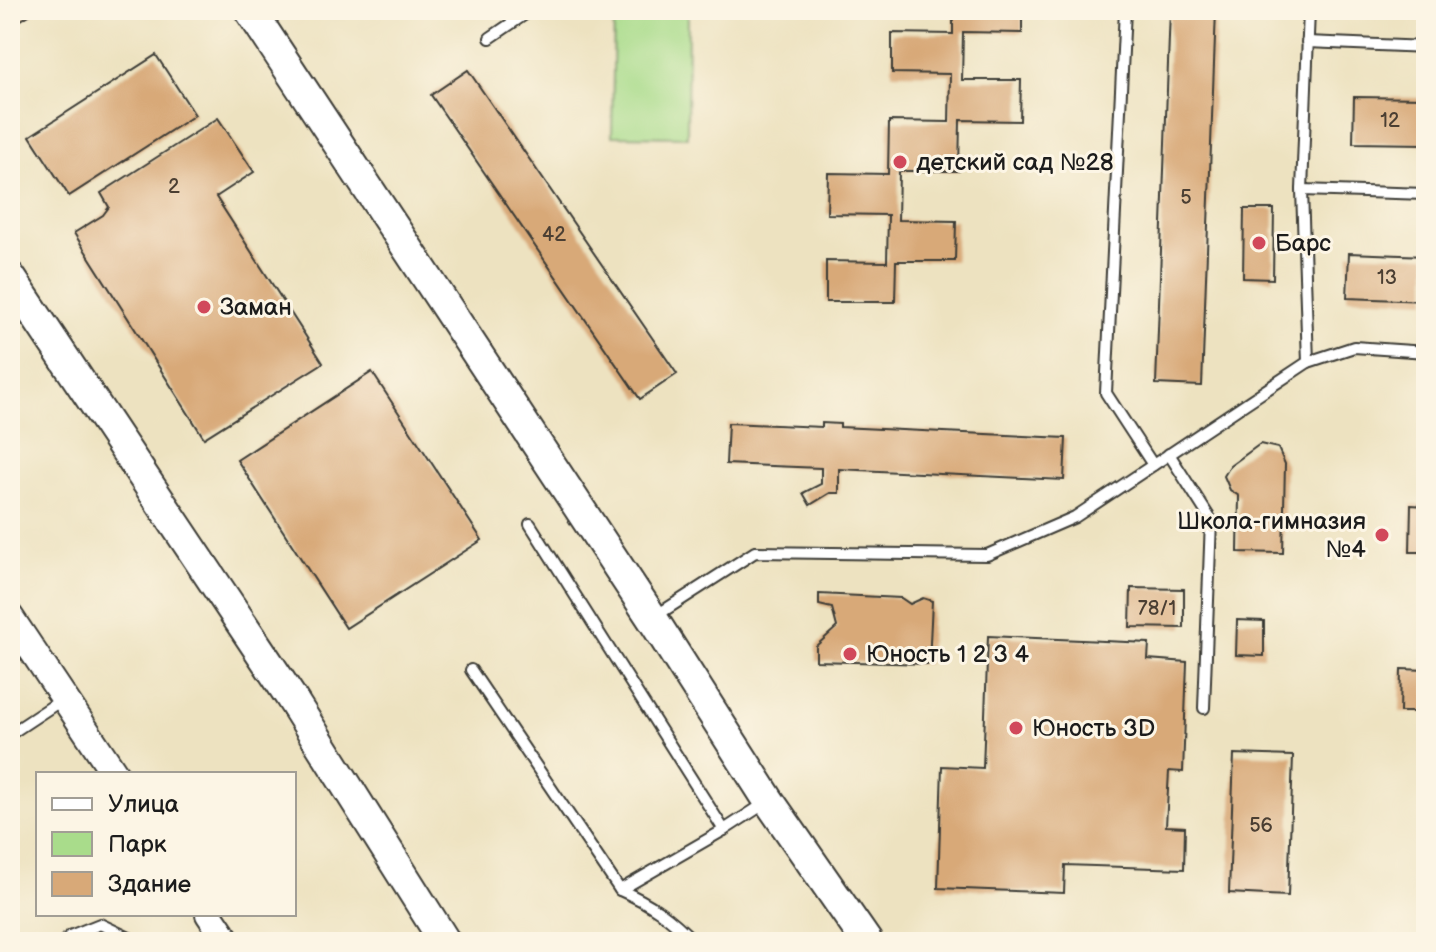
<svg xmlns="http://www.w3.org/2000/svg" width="1436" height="952" font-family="'Balsamiq Sans',sans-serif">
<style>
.green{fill:#a9dc8b;stroke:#627c54;stroke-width:2}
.building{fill:#d8a978}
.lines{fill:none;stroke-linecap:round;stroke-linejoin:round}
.service-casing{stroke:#3b3a35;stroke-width:14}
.tertiary-casing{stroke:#3b3a35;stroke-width:30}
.secondary-casing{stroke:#3b3a35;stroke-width:34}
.service{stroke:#fff;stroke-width:10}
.tertiary{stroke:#fff;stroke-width:26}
.secondary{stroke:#fff;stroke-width:30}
.poi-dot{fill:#d1495b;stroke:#fcf5e5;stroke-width:3}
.labels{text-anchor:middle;stroke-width:6;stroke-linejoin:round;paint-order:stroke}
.number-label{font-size:20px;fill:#4b3f33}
.poi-label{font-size:24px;fill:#1c1c1c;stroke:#fcf5e5;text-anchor:start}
</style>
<rect width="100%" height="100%" fill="#fcf5e5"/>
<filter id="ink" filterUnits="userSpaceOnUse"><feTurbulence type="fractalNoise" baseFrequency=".0125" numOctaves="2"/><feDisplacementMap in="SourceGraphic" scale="16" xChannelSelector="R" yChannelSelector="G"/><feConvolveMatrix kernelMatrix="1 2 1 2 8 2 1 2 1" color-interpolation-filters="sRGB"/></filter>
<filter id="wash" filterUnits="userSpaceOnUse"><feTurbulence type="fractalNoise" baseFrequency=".006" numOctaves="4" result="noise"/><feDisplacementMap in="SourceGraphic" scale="32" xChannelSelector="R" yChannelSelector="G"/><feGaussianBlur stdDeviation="1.8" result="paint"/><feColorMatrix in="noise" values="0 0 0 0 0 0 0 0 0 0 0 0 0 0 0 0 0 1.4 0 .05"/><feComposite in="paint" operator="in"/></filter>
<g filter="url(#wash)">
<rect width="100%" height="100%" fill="#ede2c0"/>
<polygon class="green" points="614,10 688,10 687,137 612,136"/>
<g id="blocks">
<g class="building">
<polygon points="10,10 37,10 10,27"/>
<polygon points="953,10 1022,10 1022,33 963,32 962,80 1021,80 1020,121 960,120 959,171 899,171 898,220 956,221 955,261 896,261 895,302 826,302 826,261 887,262 888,215 827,214 828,173 888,174 889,121 949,122 950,74 892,73 892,33 953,34"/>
<polygon points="1170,10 1216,10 1202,386 1156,384"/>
<polygon points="156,55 195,115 69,196 30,136"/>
<polygon points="468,70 677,374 640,399 431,95"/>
<polygon points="1354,97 1426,98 1426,144 1353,143"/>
<polygon points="218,118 254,172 216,197 323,363 204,438 74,233 103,215 109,207 101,193"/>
<polygon points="1244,209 1274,209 1273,279 1243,278"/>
<polygon points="1349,253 1426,256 1426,301 1347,298"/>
<polygon points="372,372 482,540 346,628 237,460"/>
<polygon points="728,423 822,427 822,423 840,424 840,427 1066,438 1064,480 839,469 839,493 830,493 810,505 803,493 821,484 821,468 726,464"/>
<polygon points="1260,444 1278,448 1285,464 1283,553 1238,552 1239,496 1230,490 1224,476 1230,466"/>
<polygon points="1411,505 1426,506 1426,552 1410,552"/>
<polygon points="1131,588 1184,589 1184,628 1130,627"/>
<polygon points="819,594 901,598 910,604 923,598 932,601 929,664 816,661 816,646 837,627 832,608 819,605"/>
<polygon points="1237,620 1264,621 1264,656 1236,655"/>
<polygon points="988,636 1149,643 1148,659 1187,662 1183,772 1169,771 1166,826 1185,827 1184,869 1065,865 1064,893 938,888 942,766 983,768"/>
<polygon points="1401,669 1426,670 1426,712 1400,712"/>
<polygon points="1234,754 1293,756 1288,896 1229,893"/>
</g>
</g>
</g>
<g filter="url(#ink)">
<use href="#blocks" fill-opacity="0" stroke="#3b3a35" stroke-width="2"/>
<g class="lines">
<g class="service-casing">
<g id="service">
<polyline points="1125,10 1106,393 1153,465"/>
<polyline points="490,38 531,10"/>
<polyline points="1307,42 1426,47"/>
<polyline points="1302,190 1426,194"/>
<polyline points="1308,362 1354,347 1426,352"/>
<polyline points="1169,454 1211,520 1204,708"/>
<polyline points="530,524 724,830 767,802"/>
<polyline points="654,617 755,552 987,555 1075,517 1308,362 1302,190 1309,10"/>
<path d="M 471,670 L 620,890 C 650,903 672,918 694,942"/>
<polyline points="10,734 63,699"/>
<polyline points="620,890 724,830"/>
<polyline points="64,942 70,936 100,924 138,942"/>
</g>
</g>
<g class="tertiary-casing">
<g id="tertiary">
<polyline points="10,617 115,774"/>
<polyline points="209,914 228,942"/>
</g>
</g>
<g class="secondary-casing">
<g id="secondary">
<polyline points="250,10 652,618 769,801 867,942"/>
<polyline points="10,277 290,696 445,942"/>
</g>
</g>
<use href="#service" class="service"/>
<use href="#tertiary" class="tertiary"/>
<use href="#secondary" class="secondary"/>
</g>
</g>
<g class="poi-dot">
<circle cx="900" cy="162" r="8"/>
<circle cx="1259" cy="243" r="8"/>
<circle cx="204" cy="307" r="8"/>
<circle cx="1382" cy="535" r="8"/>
<circle cx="850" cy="654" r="8"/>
<circle cx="1016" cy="728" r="8"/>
</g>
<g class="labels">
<g class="number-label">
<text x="1390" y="127">12</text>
<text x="174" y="193">2</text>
<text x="1186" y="204">5</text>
<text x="554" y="241">42</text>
<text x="1387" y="284">13</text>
<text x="1157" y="615">78/1</text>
<text x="1261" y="832">56</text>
</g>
<g class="poi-label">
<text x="916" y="170">детский сад №28</text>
<text x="1275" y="251">Барс</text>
<text x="220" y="315">Заман</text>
<text x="1366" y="529" text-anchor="end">Школа-гимназия<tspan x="1366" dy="28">№4</tspan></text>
<text x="866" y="662">Юность 1 2 3 4</text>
<text x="1032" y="736">Юность 3D</text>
</g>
</g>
<rect width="1436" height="952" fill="none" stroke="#fcf5e5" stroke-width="40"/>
<rect x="36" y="772" width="260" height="144" fill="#fcf5e5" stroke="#a29e95" stroke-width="2"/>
<rect x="52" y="798" width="40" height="12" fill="#ffffff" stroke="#a29e95" stroke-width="2"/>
<text x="108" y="812" font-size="24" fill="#1c1c1c">Улица</text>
<rect x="52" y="832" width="40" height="24" fill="#a9dc8b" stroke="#a29e95" stroke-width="2"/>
<text x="108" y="852" font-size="24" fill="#1c1c1c">Парк</text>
<rect x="52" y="872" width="40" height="24" fill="#d8a978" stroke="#a29e95" stroke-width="2"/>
<text x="108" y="892" font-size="24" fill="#1c1c1c">Здание</text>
</svg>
